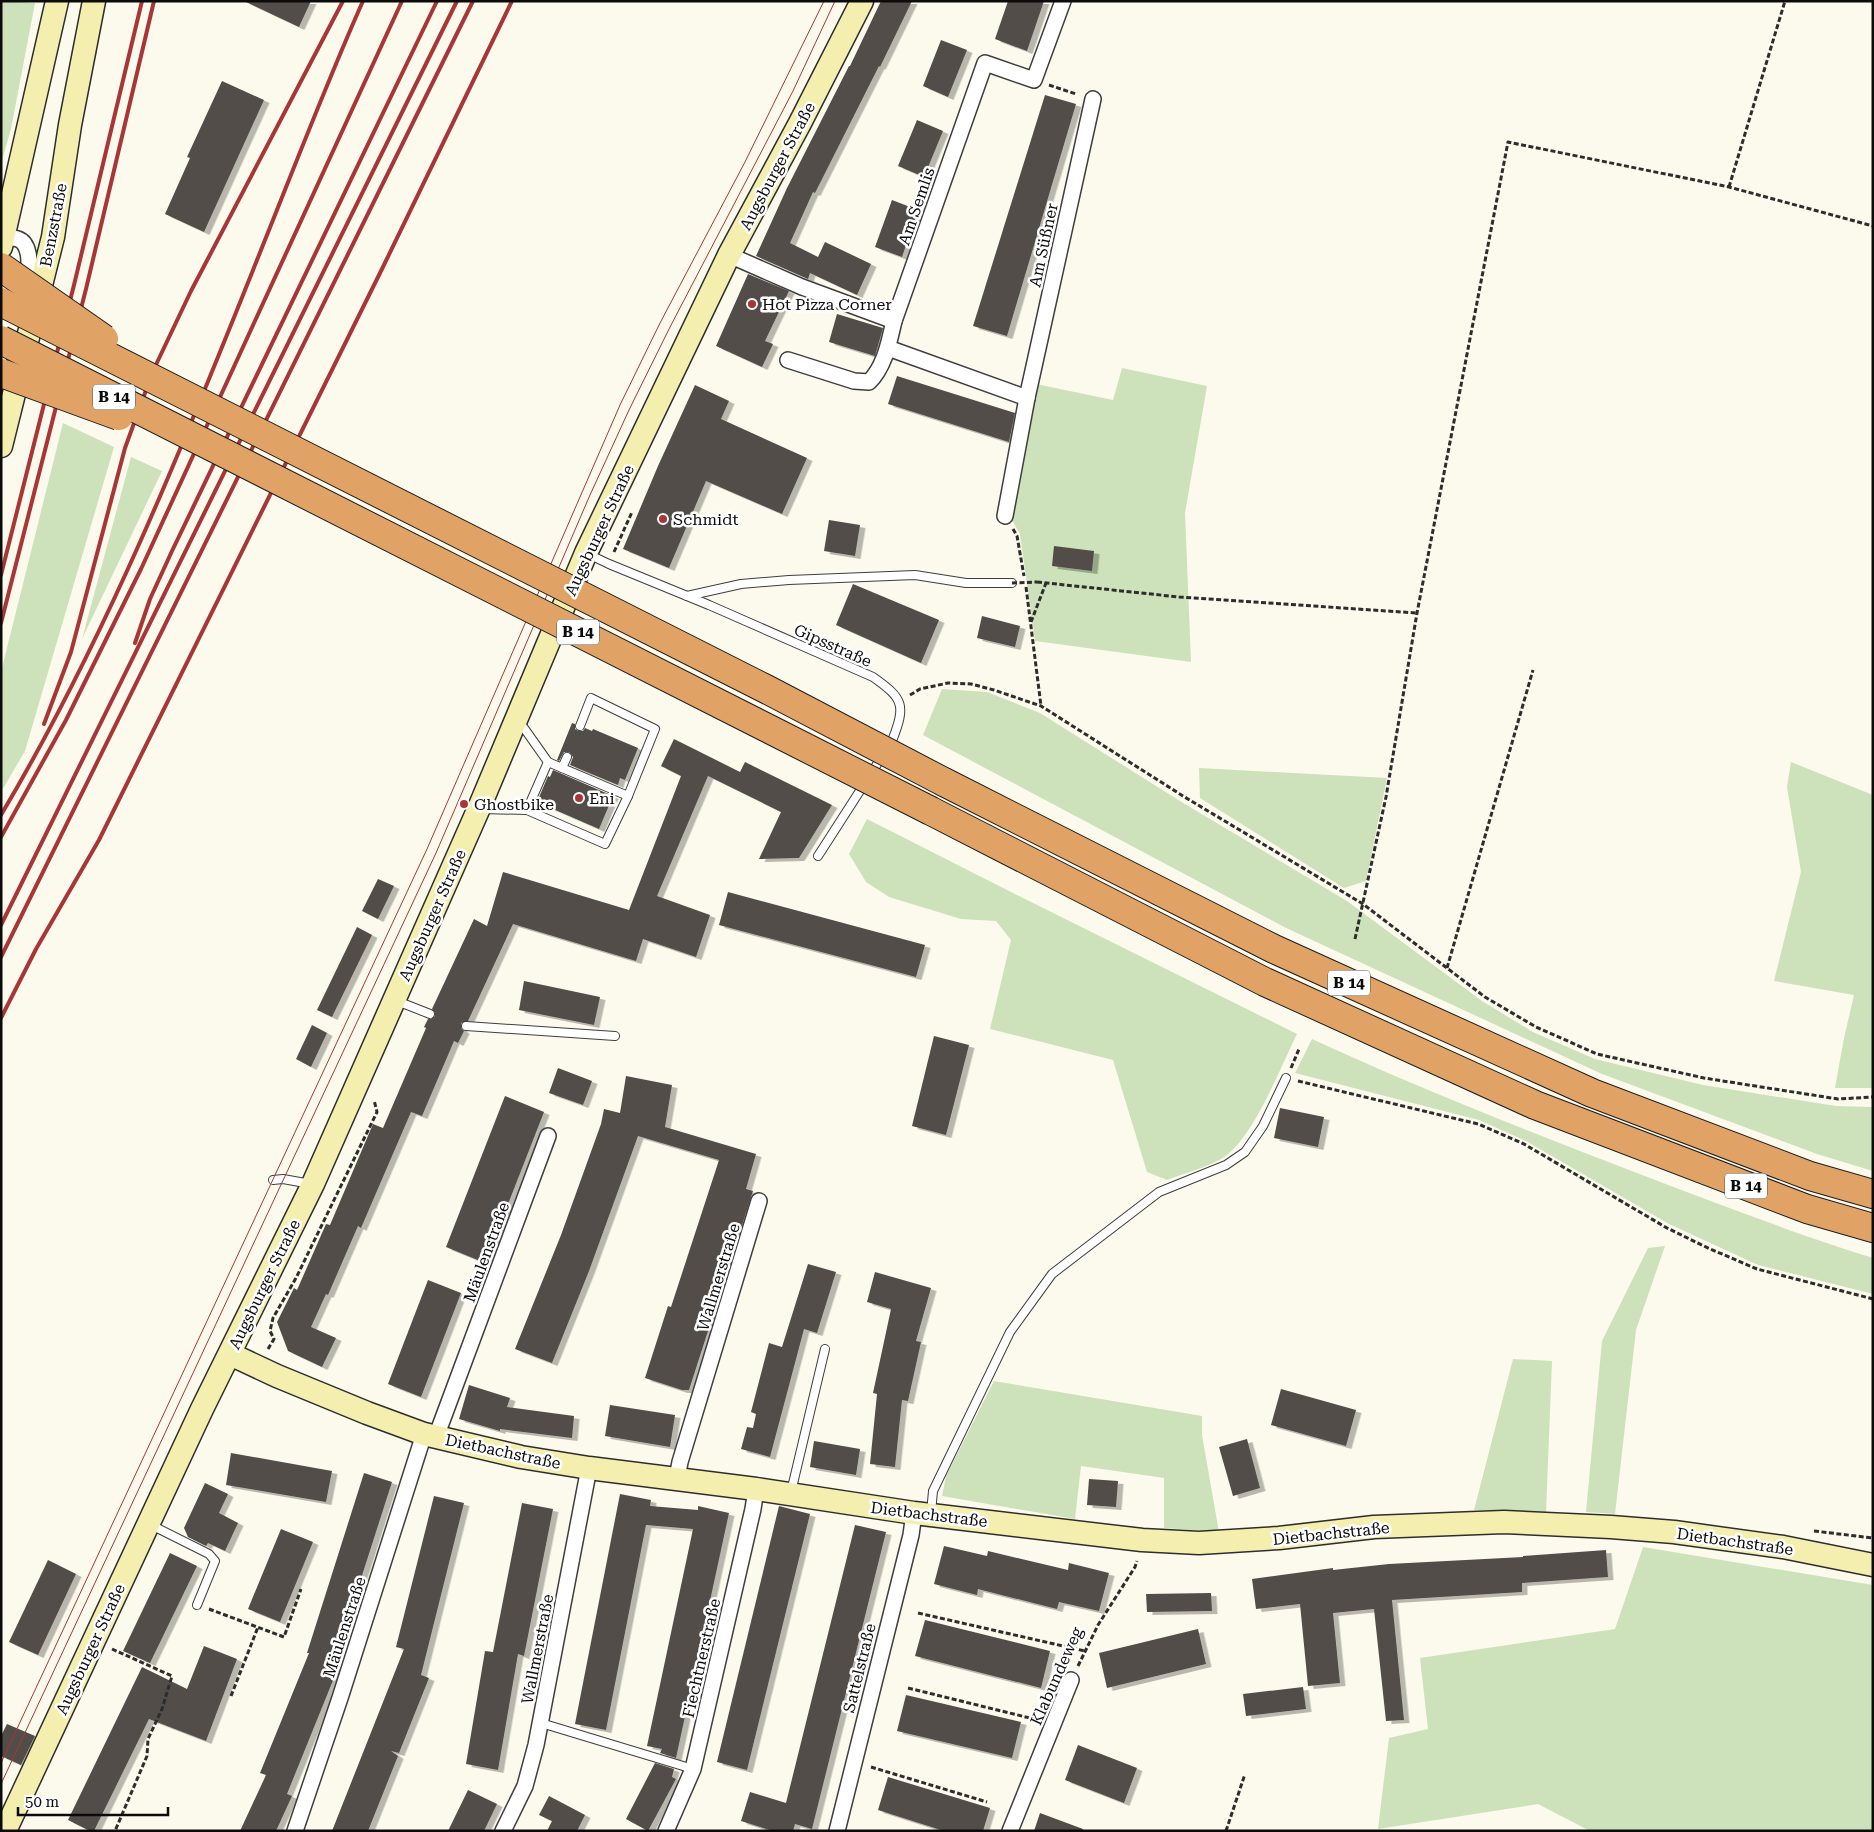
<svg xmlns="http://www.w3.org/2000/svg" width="1874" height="1832" font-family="'Roboto Serif',serif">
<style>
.green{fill:#cde2ba}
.building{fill:#524d49;filter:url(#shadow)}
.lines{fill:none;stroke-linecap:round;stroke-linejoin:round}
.lane-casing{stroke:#3e3e3e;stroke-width:10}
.street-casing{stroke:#3e3e3e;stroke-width:18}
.secondary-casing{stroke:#2d2d2d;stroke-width:25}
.highway-casing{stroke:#1c1c1c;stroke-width:30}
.path{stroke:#2d2d2d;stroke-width:3;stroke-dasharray:5 2.5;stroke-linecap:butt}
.lane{stroke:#fff;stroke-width:8}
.street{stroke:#fff;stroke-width:15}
.secondary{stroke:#f4efaf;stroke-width:22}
.highway{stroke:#e1a365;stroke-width:28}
.tram{stroke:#a83637;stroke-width:1}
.rail{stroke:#a83637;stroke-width:4}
.highway-bridge-casing{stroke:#1c1c1c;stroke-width:30;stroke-linecap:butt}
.path-bridge{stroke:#2d2d2d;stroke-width:3;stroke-dasharray:5 2.5;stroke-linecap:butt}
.highway-bridge{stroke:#e1a365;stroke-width:28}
.poi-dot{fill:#a83637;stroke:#fff;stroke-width:2}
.labels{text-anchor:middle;stroke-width:5;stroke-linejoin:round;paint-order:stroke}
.shield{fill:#fff;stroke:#545454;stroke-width:1}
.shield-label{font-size:15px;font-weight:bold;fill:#0b0b0b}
.street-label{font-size:16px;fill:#0b0b0b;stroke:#fff}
.poi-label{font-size:16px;fill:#0b0b0b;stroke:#fff;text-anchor:start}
</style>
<defs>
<filter id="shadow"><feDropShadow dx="5.5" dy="3" stdDeviation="0" flood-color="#0004"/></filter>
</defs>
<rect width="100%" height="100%" fill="#fcfaec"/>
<g class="green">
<polygon points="1,1 35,3 11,129 1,164"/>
<polygon points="1122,368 1207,386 1185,513 1191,662 1035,641 1020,534 1008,513 1036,384 1113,400"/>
<polygon points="63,423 114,447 25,751 1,792 1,672"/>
<polygon points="131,457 162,471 82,639"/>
<polygon points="942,689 987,692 1040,713 1180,801 1347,901 1482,1001 1533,1032 1595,1059 1703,1085 1836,1106 1873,1107 1873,1171 1817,1154 1602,1074 1286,928 923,735"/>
<polygon points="1791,762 1873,795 1873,1088 1835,1088 1844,1038 1854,995 1774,981 1801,872 1787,787"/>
<polygon points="1199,768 1387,778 1366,881 1344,888 1200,798"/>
<path d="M 867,819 L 1013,893 L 1297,1034 C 1281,1066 1252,1142 1221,1159 C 1205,1168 1185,1173 1167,1180 L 1147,1172 L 1113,1060 L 990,1029 L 1011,940 L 996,921 L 961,919 L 889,897 L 866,882 L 849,854 Z"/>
<path d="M 1312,1039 C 1418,1088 1528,1131 1637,1173 C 1716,1203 1793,1233 1873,1258 L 1873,1294 L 1758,1265 L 1669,1224 L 1526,1141 L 1479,1120 L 1295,1073 Z"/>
<polygon points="1665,1246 1636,1330 1615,1514 1586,1512 1602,1341 1648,1248"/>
<polygon points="1513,1359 1552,1361 1546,1512 1474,1510"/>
<polygon points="994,1381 1202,1416 1202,1435 1219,1532 1164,1528 1164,1478 1081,1466 1075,1519 942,1496 946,1476"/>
<polygon points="1643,1547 1873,1585 1873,1831 1590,1831 1538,1804 1378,1829 1389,1738 1428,1729 1420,1658 1615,1629"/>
</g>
<g class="building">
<polygon points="244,1 311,1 299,27"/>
<polygon points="881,1 912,1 880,67 879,66 815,193 813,192 790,243 818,257 825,242 871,264 857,295 810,273 808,279 756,256 787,188 849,66 850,66"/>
<polygon points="1008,1 1044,1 1027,51 995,39"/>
<polygon points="941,40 967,50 948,97 923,86"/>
<polygon points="222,81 264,100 204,232 165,214 190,158 187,157"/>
<polygon points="1045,95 1076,104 1007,336 973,326"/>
<polygon points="917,120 943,131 924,177 898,166"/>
<polygon points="892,200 918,210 902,257 875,247"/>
<polygon points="748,274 789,291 765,341 773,344 762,367 716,346"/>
<polygon points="837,314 883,328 875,356 829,342"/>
<polygon points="897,376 1015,413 1009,442 888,404"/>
<polygon points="695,385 729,401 721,419 807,458 782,514 706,481 669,568 623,549 658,466"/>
<polygon points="829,520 860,525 855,556 824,551"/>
<polygon points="1054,546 1094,551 1092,571 1052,566"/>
<polygon points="853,584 939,620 921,663 836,625"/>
<polygon points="982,616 1020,626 1015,647 977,638"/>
<polygon points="572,723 575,724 575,729 578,731 583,731 585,728 592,731 593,729 638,748 625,780 620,778 618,785 570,765 573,757 569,752 564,752 559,761 557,760"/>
<polygon points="674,739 740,772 745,762 832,805 799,858 759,859 781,812 708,776 657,896 710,915 696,957 643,939 636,961 513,924 468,1021 461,1023 461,1028 464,1031 458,1043 454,1041 422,1116 411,1112 361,1228 358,1226 328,1295 326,1294 311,1327 336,1338 322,1367 288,1351 277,1322 294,1288 297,1290 326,1224 330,1225 373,1124 383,1128 426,1028 424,1027 428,1019 431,1019 435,1016 435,1013 432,1009 474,919 487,926 503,872 629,910 681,776 661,766"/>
<polygon points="553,770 613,796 599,829 537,802 548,776 550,777"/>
<polygon points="378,879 394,886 378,919 362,911"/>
<polygon points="728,892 925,945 916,977 719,925"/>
<polygon points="357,927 372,935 332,1017 317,1010"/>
<polygon points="524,981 600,997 594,1025 519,1010"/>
<polygon points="312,1025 327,1033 311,1067 296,1059"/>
<polygon points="934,1036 969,1045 946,1135 912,1126"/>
<polygon points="558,1068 592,1081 583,1105 549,1093"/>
<polygon points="626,1076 672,1085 665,1127 756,1154 746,1189 753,1191 689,1390 682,1390 645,1378 668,1306 671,1307 719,1160 638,1136 589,1271 552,1363 515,1349 561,1235 601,1124 604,1109 620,1113"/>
<polygon points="505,1096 544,1112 485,1263 446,1247"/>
<polygon points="1280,1108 1324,1117 1318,1147 1274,1138"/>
<polygon points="808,1264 836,1272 817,1333 804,1329 770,1457 741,1449 747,1427 753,1428 756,1414 751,1412 769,1343 782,1347"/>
<polygon points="875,1272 931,1288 916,1341 921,1342 908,1401 902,1400 895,1467 870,1464 877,1394 873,1393 891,1309 867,1302"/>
<polygon points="428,1280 461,1293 421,1397 388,1384"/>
<polygon points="469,1385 510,1398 507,1407 574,1416 572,1438 500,1429 500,1431 459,1419"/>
<polygon points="1281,1389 1356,1410 1346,1446 1271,1425"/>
<polygon points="610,1405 675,1415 670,1447 605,1436"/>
<polygon points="1247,1439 1260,1488 1233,1496 1219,1447"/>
<polygon points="814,1441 860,1449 856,1475 810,1467"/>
<polygon points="231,1453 332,1471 326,1502 226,1485"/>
<polygon points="364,1473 392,1482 333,1666 338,1668 287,1794 292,1796 276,1831 240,1831 266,1775 260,1773 309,1653 307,1653"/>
<polygon points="1089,1479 1118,1481 1116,1507 1087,1505"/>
<polygon points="205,1483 228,1494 219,1513 238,1523 225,1551 208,1543 206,1546 188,1537 184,1528"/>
<polygon points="620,1494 651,1500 650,1506 698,1510 698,1506 729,1513 676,1758 660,1753 662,1749 647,1746 693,1529 646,1525 606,1730 575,1724"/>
<polygon points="434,1496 464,1503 421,1675 429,1678 399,1753 391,1751 398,1756 368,1831 332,1831 404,1649 396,1647"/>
<polygon points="522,1503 553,1509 524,1656 518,1654 498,1770 466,1764 485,1651 493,1652"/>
<polygon points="779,1506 810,1514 747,1770 717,1762"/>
<polygon points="855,1525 886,1532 812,1829 795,1824 793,1831 773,1831 741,1821 750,1792 786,1803"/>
<polygon points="281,1529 313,1542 280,1622 248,1609"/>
<polygon points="944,1546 987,1556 988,1551 1068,1570 1069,1563 1109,1573 1099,1611 1059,1602 1057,1609 978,1589 977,1595 934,1584"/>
<polygon points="1606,1550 1608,1577 1522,1583 1522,1592 1392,1600 1404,1720 1386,1721 1374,1609 1333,1613 1340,1683 1308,1686 1300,1604 1256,1609 1252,1579 1333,1568 1333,1570 1389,1564 1523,1557 1523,1556"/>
<polygon points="170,1553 197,1566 150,1663 123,1651"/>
<polygon points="48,1560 76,1574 38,1655 9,1642"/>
<polygon points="1211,1593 1212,1611 1147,1612 1146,1594"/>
<polygon points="925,1620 1050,1651 1041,1688 915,1656"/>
<polygon points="1198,1629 1206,1664 1107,1688 1099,1653"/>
<polygon points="204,1646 237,1659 206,1741 149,1719 94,1831 90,1831 68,1820 142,1667 187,1689"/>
<polygon points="1303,1687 1306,1709 1246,1716 1243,1694"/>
<polygon points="906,1695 1021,1722 1012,1758 897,1731"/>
<polygon points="7,1724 35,1736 21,1765 1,1756 1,1736"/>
<polygon points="1078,1745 1137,1768 1124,1803 1065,1780"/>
<polygon points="655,1763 674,1769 672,1777 676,1779 648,1831 626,1819"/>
<polygon points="888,1777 990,1808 983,1831 944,1831 878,1810"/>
<polygon points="468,1790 497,1804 484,1831 448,1831"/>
<polygon points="549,1796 585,1815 577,1831 547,1831 552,1821 539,1815"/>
<polygon points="1040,1813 1083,1829 1082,1831 1034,1831"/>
</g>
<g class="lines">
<g class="lane-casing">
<g id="lane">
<path d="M 588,554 L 609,564 L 709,605 L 873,677 C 904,699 906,705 892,741 L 818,856"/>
<polyline points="687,596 741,584 789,580 915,575 966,583 1012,583"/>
<polyline points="519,721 548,762 628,796"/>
<polyline points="562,768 567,757"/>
<polyline points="481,809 527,810 605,844 628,796 655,729 591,698 580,726"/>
<polyline points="527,810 548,762"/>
<polyline points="397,1001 430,1014"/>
<polyline points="466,1026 615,1036"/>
<polyline points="273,1180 283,1179 311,1184"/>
<polyline points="791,1492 825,1349"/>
<polyline points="931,1513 933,1491 1010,1332 1052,1274 1159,1192 1226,1165 1245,1152 1263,1126 1286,1078"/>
<polyline points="149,1524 209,1554 215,1561 197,1605"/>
<polyline points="541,1723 693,1769"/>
</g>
</g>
<g class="street-casing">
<g id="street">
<path d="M 1,243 C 13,234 25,238 28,253 C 30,260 28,267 30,274 C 31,279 33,284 35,289"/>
<polyline points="729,255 802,287 894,321"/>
<polyline points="888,348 1027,398"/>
<path d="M 788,360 L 854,381 L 869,382 C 885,366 889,342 894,321 L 985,63 L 1034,80 L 1063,1"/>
<polyline points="1005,516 1027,398 1093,99"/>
<polyline points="436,1437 548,1136"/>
<polyline points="677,1478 680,1462 759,1201"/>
<polyline points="295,1831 340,1698 424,1434"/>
<polyline points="503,1831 525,1786 536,1745 589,1468"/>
<polyline points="666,1831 693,1769 753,1509 756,1489"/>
<polyline points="837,1831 911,1535 914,1513"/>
<polyline points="1010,1831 1071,1680"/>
</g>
</g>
<g class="secondary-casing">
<g id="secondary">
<polyline points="1,247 57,1"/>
<polyline points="1,446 53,237 70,125 94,1"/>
<polyline points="230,1354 277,1376 367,1413 424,1434 521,1457 589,1468 756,1489 914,1513 1142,1540 1199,1543 1279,1538 1374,1527 1504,1522 1611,1527 1674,1532 1783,1547 1873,1565"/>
<polyline points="5,1831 202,1409 313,1184 479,808 586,553 729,255 800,123 862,1"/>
</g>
</g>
<g class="highway-casing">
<g id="highway">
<polyline points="944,782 1274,949 1592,1093 1810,1176 1873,1194"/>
<polyline points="931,811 1265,982 1535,1105 1807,1209 1873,1228"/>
</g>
</g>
<g class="path">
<polyline points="1049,85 1076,94"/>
<polyline points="1729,187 1785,1"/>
<polyline points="1013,529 1017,536 1024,576"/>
<polyline points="614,552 632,512"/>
<polyline points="1037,582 1179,597 1417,613"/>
<polyline points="1026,587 1041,706"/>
<polyline points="1031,622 1046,583"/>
<polyline points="910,695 920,689 948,683 971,684 994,690 1041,706 1183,796 1363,904 1485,997 1536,1027 1597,1054 1704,1078 1838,1099 1873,1097"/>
<polyline points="1355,939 1386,797 1417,613 1508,142 1729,187 1873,226"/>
<polyline points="1447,968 1533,670"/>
<polyline points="1291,1068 1299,1049"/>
<polyline points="1298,1081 1478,1124 1524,1144 1667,1228 1708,1248 1757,1269 1873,1299"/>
<polyline points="268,1349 274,1339 270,1331 273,1318 296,1278 377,1112 374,1100"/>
<polyline points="1814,1531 1873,1538"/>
<polyline points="209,1609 284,1637 301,1589"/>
<polyline points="918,1613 1085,1651"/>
<polyline points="112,1649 172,1676 162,1709 148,1739 147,1756 115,1831"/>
<polyline points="1078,1666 1098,1625 1135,1567 1137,1561"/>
<polyline points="908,1688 1038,1720"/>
<polyline points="231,1696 258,1627"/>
<polyline points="871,1767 987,1802"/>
<polyline points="1226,1831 1245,1774"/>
</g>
<use href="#lane" class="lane"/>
<use href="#street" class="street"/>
<use href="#secondary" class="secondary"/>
<use href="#highway" class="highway"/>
<g class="tram">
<polyline points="1,1763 427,849 620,405 660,323 745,162 824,1"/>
<polyline points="1,1784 436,853 590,495 629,410 669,329 793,91 835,1"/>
</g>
<g class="rail">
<polyline points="1,575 74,285 142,1"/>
<polyline points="1,623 86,289 154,1"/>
<polyline points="135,643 150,599 172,551 437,1"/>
<polyline points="44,724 71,652 125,448 153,371 191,291 343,1"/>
<path d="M 1,815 C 112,628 191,425 271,225 C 301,150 330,75 363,1"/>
<polyline points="1,837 66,720 141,569 402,1"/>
<polyline points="1,925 457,1"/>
<polyline points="1,957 473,1"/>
<polyline points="1,1018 36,949 99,840 381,271 512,1"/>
</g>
<g class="highway-bridge-casing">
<g id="highway-bridge">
<polyline points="1,267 104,339"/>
<polyline points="1,302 766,689 944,782"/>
<polyline points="1,340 931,811"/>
<polyline points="1,373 119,416"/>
</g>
</g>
<polyline class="path-bridge" points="1012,583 1037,582"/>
<use href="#highway-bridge" class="highway-bridge"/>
</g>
<g class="poi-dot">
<circle cx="752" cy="304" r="5"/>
<circle cx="663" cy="519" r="5"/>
<circle cx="579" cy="798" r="5"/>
<circle cx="464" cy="804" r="5"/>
</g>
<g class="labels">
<g class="shield">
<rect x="93" y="384.5" width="42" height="25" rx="4"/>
<rect x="557" y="619.5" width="42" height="25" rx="4"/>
<rect x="1328" y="970.5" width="42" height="25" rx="4"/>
<rect x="1725" y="1173.5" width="42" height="25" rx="4"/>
</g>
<g class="shield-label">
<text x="114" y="402">B 14</text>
<text x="578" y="637">B 14</text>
<text x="1349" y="988">B 14</text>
<text x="1746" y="1191">B 14</text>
</g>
<g class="street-label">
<text transform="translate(777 166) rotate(-62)" y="6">Augsburger Straße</text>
<text transform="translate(916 206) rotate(-71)" y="6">Am Semlis</text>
<text transform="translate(53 225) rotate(-79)" y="6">Benzstraße</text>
<text transform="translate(1043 245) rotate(-78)" y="6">Am Süßner</text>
<text transform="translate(599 530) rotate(-65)" y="6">Augsburger Straße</text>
<text transform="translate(833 645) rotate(24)" y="6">Gipsstraße</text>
<text transform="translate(432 915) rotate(-66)" y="6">Augsburger Straße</text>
<text transform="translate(486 1252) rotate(-70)" y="6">Mäulenstraße</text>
<text transform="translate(718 1277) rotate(-73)" y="6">Wallmerstraße</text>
<text transform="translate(264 1284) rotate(-64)" y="6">Augsburger Straße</text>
<text transform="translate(503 1451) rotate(12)" y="6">Dietbachstraße</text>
<text transform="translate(929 1514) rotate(7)" y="6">Dietbachstraße</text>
<text transform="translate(1331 1533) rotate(-6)" y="6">Dietbachstraße</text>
<text transform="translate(1735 1541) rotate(8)" y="6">Dietbachstraße</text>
<text transform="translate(344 1627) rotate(-72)" y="6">Mäulenstraße</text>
<text transform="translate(90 1649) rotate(-65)" y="6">Augsburger Straße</text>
<text transform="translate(537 1649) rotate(-79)" y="6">Wallmerstraße</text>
<text transform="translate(701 1658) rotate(-77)" y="6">Fiechtnerstraße</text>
<text transform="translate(859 1668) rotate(-76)" y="6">Sattelstraße</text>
<text transform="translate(1056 1676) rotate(-66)" y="6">Klabundeweg</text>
</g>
<g class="poi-label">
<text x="762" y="310">Hot Pizza Corner</text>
<text x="673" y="525">Schmidt</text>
<text x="589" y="804">Eni</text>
<text x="474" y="810">Ghostbike</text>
</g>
</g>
<rect width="1874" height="1832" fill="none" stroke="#0b0b0b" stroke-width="5"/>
<path d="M18 1807v8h150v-8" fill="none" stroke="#0b0b0b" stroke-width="2.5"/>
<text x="25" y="1807" font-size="15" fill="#0b0b0b" stroke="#ffffff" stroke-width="4" paint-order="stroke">50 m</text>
</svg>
